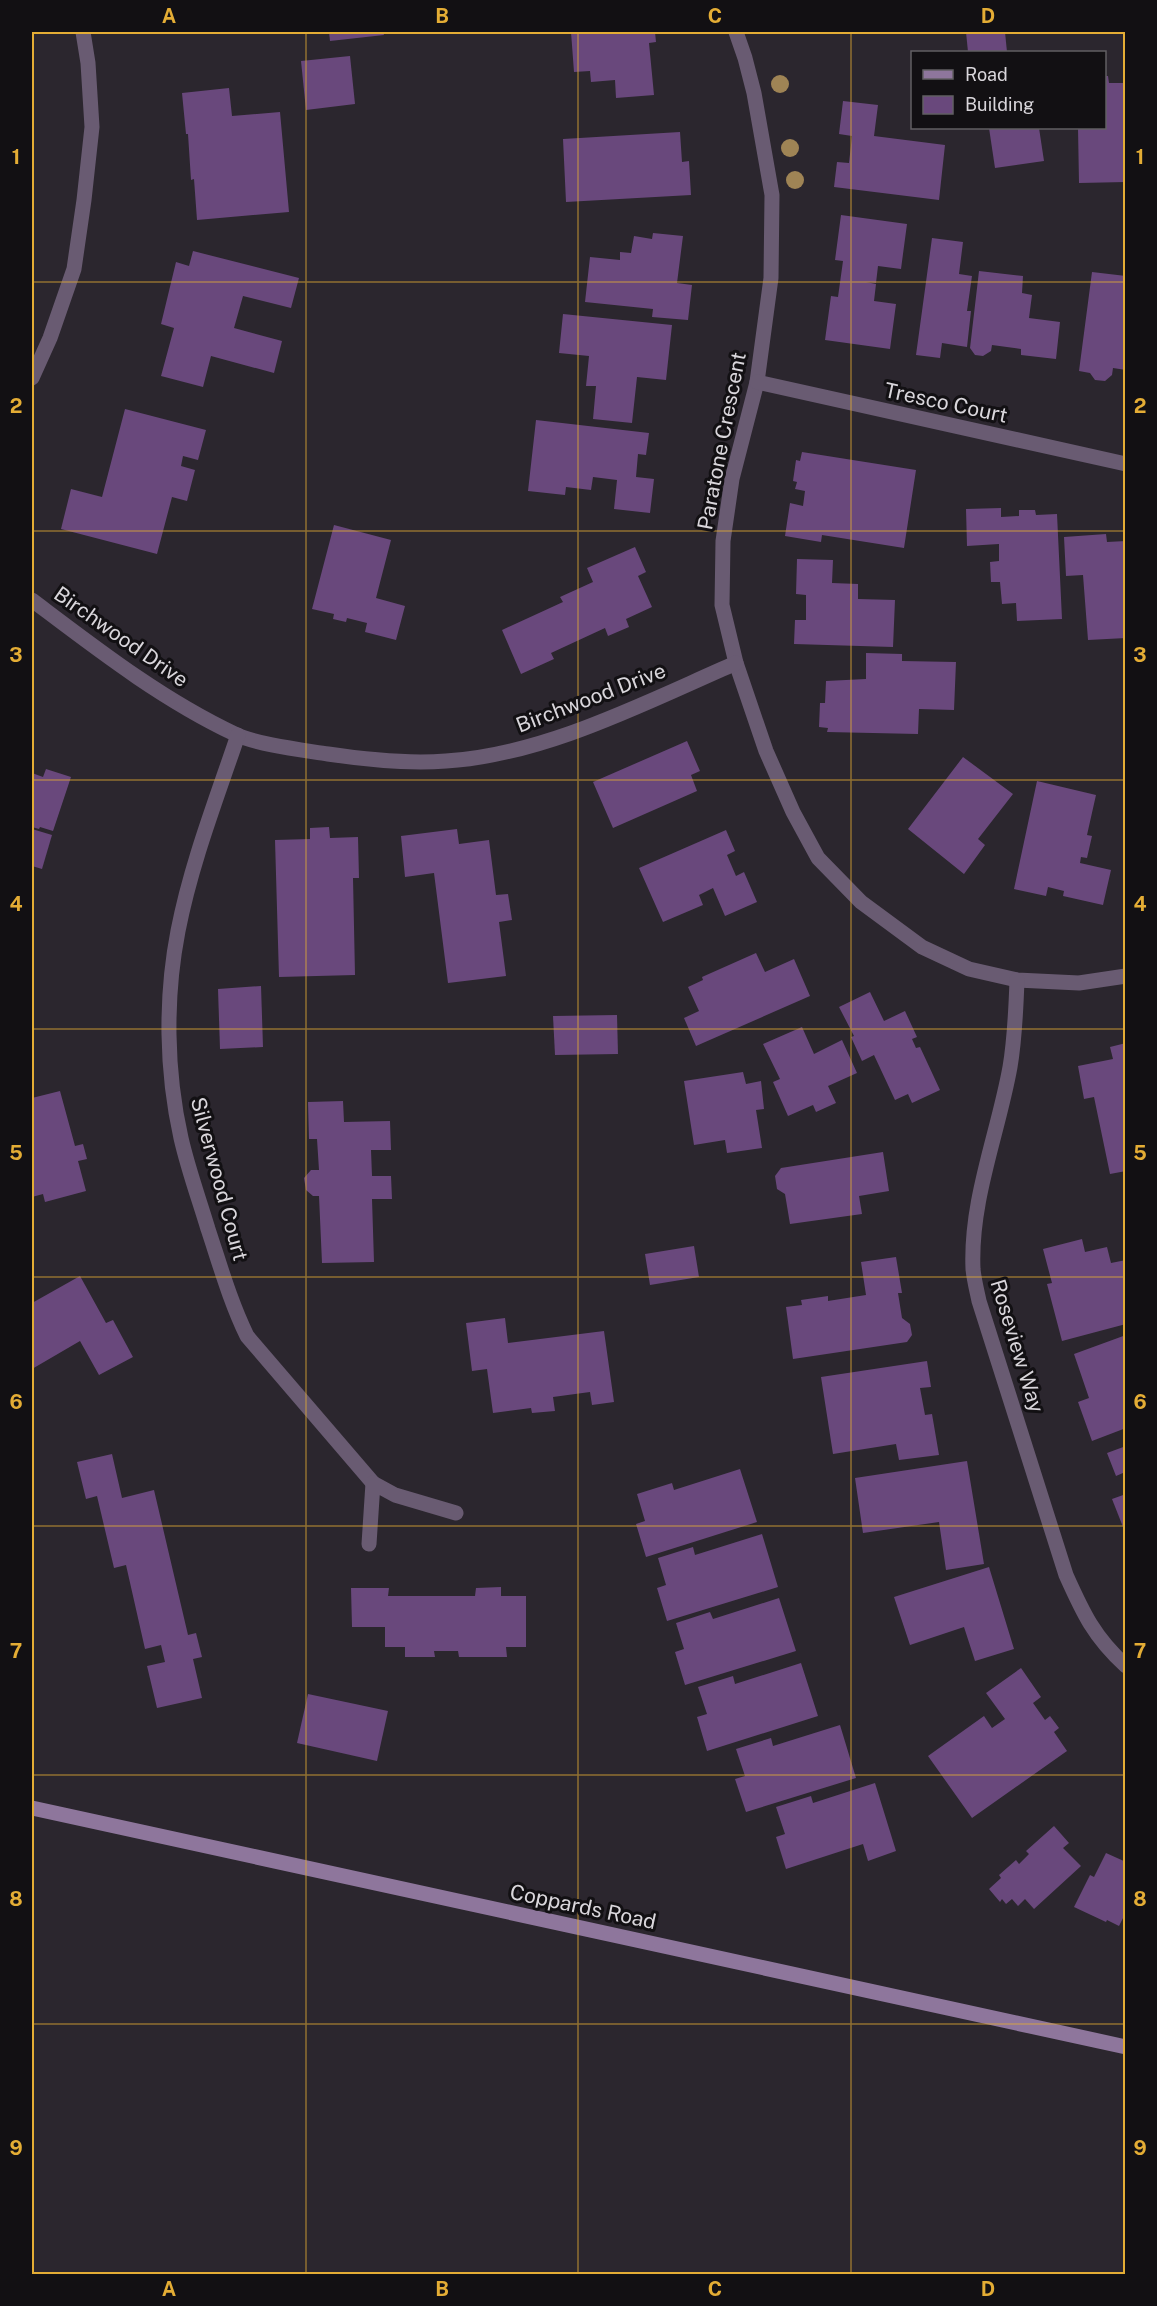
<svg xmlns="http://www.w3.org/2000/svg" width="1157" height="2306" font-family="'Public Sans',sans-serif">
<style>
.building{fill:#69487c}
.lines{fill:none;stroke-linecap:round;stroke-linejoin:round}
.street{stroke:#695b72;stroke-width:15}
.secondary{stroke:#8e769c;stroke-width:15}
.tree{fill:#9f8455}
.grid{fill:none;stroke:#e4ad35;stroke-width:1.5;stroke-opacity:0.55}
.labels{text-anchor:middle;stroke-width:6;stroke-linejoin:round;paint-order:stroke}
.street-label{font-size:21px;fill:#d9d6db;stroke:#121013}
.neatline{fill:none;stroke:#e4ad35;stroke-width:2}
.grid-label{font-size:20px;text-anchor:middle;font-weight:bold;fill:#e4ad35}
</style>
<rect width="100%" height="100%" fill="#2b262e"/>
<g class="building">
<polygon points="329,32 383,32 384,35 330,41"/>
<polygon points="571,32 655,32 656,42 649,43 654,95 616,98 615,80 591,82 590,71 574,72"/>
<polygon points="966,32 1005,32 1007,52 968,52"/>
<polygon points="350,56 355,104 306,110 301,61"/>
<polygon points="1104,76 1108,76 1109,83 1126,83 1126,182 1079,183 1078,128 1104,128"/>
<polygon points="229,88 232,116 280,112 289,212 197,220 194,179 191,180 188,134 186,134 182,93"/>
<polygon points="843,101 878,105 874,136 945,145 939,200 834,187 837,162 849,163 852,136 839,134"/>
<polygon points="989,128 1039,128 1044,161 995,168"/>
<polygon points="680,132 682,162 689,161 691,195 566,202 563,139"/>
<polygon points="841,215 907,224 901,269 878,266 876,283 866,282 876,284 874,301 896,304 890,349 825,340 831,296 838,297 843,261 835,260"/>
<polygon points="653,233 683,236 677,283 692,285 688,320 652,317 653,309 585,302 590,257 620,260 620,252 631,253 634,236 652,239"/>
<polygon points="932,238 963,242 959,274 972,276 967,311 971,311 967,347 942,343 940,358 916,355"/>
<polygon points="193,251 299,278 291,308 243,296 234,328 282,341 274,373 211,356 203,387 161,376 174,328 161,324 176,262 189,266"/>
<polygon points="979,271 1023,276 1022,293 1032,295 1029,318 1060,322 1056,359 1021,355 1021,349 992,345 991,351 983,356 975,355 970,348"/>
<polygon points="1092,272 1126,276 1126,370 1113,368 1112,375 1105,381 1095,380 1090,373 1079,371"/>
<polygon points="563,314 672,325 666,380 637,377 632,423 593,419 596,386 586,386 589,356 559,353"/>
<polygon points="125,409 206,430 198,460 183,456 181,466 195,470 187,501 172,497 157,554 61,529 71,489 102,497"/>
<polygon points="536,420 649,433 646,455 638,454 636,477 654,479 650,513 614,509 617,480 593,477 591,490 566,487 565,495 528,491"/>
<polygon points="802,452 916,470 904,548 822,535 821,542 785,536 790,503 803,506 805,491 795,489 797,482 793,481 796,460 800,461"/>
<polygon points="1001,508 1001,517 1019,516 1019,510 1035,510 1036,515 1057,514 1062,619 1017,621 1016,603 1002,604 1000,582 991,582 990,562 999,561 999,544 967,546 966,509"/>
<polygon points="334,525 391,540 376,598 405,606 396,640 365,632 367,623 347,618 346,622 333,619 334,614 312,609"/>
<polygon points="1106,534 1107,542 1126,541 1126,638 1088,640 1083,575 1066,576 1064,537"/>
<polygon points="635,547 646,572 638,576 652,607 626,619 629,627 608,636 605,628 551,653 554,659 521,674 502,630 563,602 560,597 593,582 587,568"/>
<polygon points="797,559 833,560 832,583 858,584 858,599 895,600 893,647 794,644 795,620 806,620 806,595 796,594"/>
<polygon points="866,653 902,654 902,661 956,662 954,710 919,709 918,734 827,732 828,728 819,727 820,703 825,703 826,681 866,679"/>
<polygon points="687,741 700,771 691,775 697,791 613,828 593,782"/>
<polygon points="963,757 1013,794 978,839 985,845 964,874 908,829"/>
<polygon points="46,769 71,777 53,831 40,827 39,829 32,827 32,773 43,777"/>
<polygon points="1037,781 1096,795 1087,835 1092,836 1087,858 1081,857 1080,863 1111,870 1103,905 1063,896 1064,891 1048,887 1046,896 1014,889"/>
<polygon points="329,827 330,838 358,837 359,878 353,878 355,975 279,977 275,840 310,839 310,828"/>
<polygon points="32,829 52,835 42,869 32,866"/>
<polygon points="457,829 459,844 489,840 496,895 508,894 512,920 499,922 506,976 448,983 434,873 405,877 401,836"/>
<polygon points="726,830 735,851 727,855 736,876 744,872 757,902 725,916 713,888 699,895 703,905 663,922 639,868"/>
<polygon points="756,953 765,972 794,959 810,996 696,1046 684,1018 699,1011 688,987 703,980 702,977"/>
<polygon points="261,986 263,1047 220,1049 218,989"/>
<polygon points="870,992 884,1021 905,1011 917,1037 912,1039 916,1048 920,1047 940,1090 912,1103 908,1094 895,1100 874,1055 862,1061 851,1037 854,1036 839,1007"/>
<polygon points="617,1015 618,1054 555,1055 553,1016"/>
<polygon points="802,1027 814,1054 842,1040 857,1073 828,1086 836,1103 816,1112 813,1105 788,1116 773,1082 780,1079 763,1044"/>
<polygon points="1126,1043 1126,1171 1110,1174 1094,1097 1084,1099 1078,1066 1113,1059 1110,1047"/>
<polygon points="743,1072 746,1084 761,1081 764,1109 756,1110 762,1148 727,1153 725,1140 694,1145 684,1081"/>
<polygon points="60,1091 75,1146 83,1144 87,1159 78,1161 86,1191 45,1202 43,1194 32,1197 32,1098"/>
<polygon points="343,1101 344,1122 390,1121 391,1150 371,1150 372,1176 391,1176 392,1199 372,1199 374,1262 322,1263 319,1196 313,1196 306,1190 304,1178 311,1170 319,1170 317,1139 309,1139 308,1102"/>
<polygon points="883,1152 889,1191 859,1196 862,1214 790,1224 785,1194 777,1189 775,1176 781,1168"/>
<polygon points="1082,1239 1085,1252 1107,1247 1111,1263 1126,1260 1126,1324 1062,1341 1047,1284 1052,1283 1043,1249"/>
<polygon points="694,1246 699,1277 650,1285 645,1254"/>
<polygon points="896,1257 902,1293 898,1293 902,1318 910,1324 912,1335 907,1342 793,1359 786,1307 802,1305 801,1300 828,1296 828,1301 866,1295 861,1262"/>
<polygon points="80,1276 106,1323 113,1320 133,1357 99,1375 80,1341 32,1369 32,1303"/>
<polygon points="505,1318 508,1343 604,1331 614,1402 592,1405 590,1392 553,1397 555,1411 532,1413 531,1408 493,1413 487,1369 472,1371 466,1323"/>
<polygon points="1126,1335 1126,1428 1092,1441 1078,1402 1089,1398 1074,1354"/>
<polygon points="927,1361 931,1387 920,1388 925,1415 932,1414 939,1455 899,1460 896,1444 833,1454 821,1377"/>
<polygon points="1126,1446 1126,1480 1125,1480 1123,1473 1116,1476 1107,1453"/>
<polygon points="112,1454 122,1498 154,1490 188,1635 196,1633 202,1657 193,1659 202,1698 157,1708 147,1666 165,1662 161,1645 145,1649 126,1565 114,1568 97,1496 86,1499 77,1462"/>
<polygon points="967,1461 984,1564 946,1570 939,1522 863,1533 855,1478"/>
<polygon points="740,1469 757,1522 646,1557 636,1524 645,1521 637,1494 672,1483 674,1490"/>
<polygon points="1126,1494 1126,1532 1125,1532 1112,1499"/>
<polygon points="762,1534 778,1587 667,1621 657,1588 666,1585 658,1558 693,1547 695,1555"/>
<polygon points="989,1567 1014,1649 975,1661 964,1627 910,1645 894,1597"/>
<polygon points="501,1587 501,1596 526,1596 526,1647 506,1647 507,1657 459,1657 458,1651 434,1651 435,1657 405,1657 405,1647 385,1647 385,1627 352,1627 351,1588 389,1588 388,1596 475,1596 476,1588"/>
<polygon points="779,1598 796,1651 685,1685 675,1652 684,1649 676,1623 710,1612 713,1619"/>
<polygon points="801,1663 818,1716 707,1751 697,1717 707,1714 698,1687 733,1676 735,1684"/>
<polygon points="1021,1668 1041,1697 1033,1703 1045,1720 1050,1716 1059,1728 1054,1732 1067,1751 972,1818 928,1756 984,1716 992,1728 1005,1719 986,1693"/>
<polygon points="308,1694 388,1711 377,1761 297,1743"/>
<polygon points="840,1725 856,1778 746,1812 735,1779 745,1776 736,1749 771,1738 773,1746"/>
<polygon points="875,1783 896,1851 868,1861 863,1844 786,1869 776,1837 785,1834 776,1807 811,1796 813,1803"/>
<polygon points="1054,1826 1069,1843 1063,1848 1081,1866 1034,1909 1025,1899 1018,1906 1012,1899 1006,1904 1002,1899 1000,1902 989,1889 1001,1878 999,1875 1016,1860 1019,1864 1029,1854 1026,1851"/>
<polygon points="1106,1853 1126,1862 1126,1912 1119,1926 1107,1920 1106,1922 1074,1907 1090,1875 1094,1877"/>
</g>
<g class="lines">
<g class="street">
<polyline points="736,32 745,58 754,93 772,195 771,278 757,382 732,479 723,541 722,605 736,663 766,751 793,812 818,858 861,902 922,947 969,969 1017,980 1079,983 1126,976"/>
<polyline points="32,378 50,338 74,269 84,200 92,127 88,63 83,32"/>
<polyline points="757,382 1126,464"/>
<path d="M 32,600 C 97,649 161,699 235,734 C 258,745 303,750 328,754 C 368,760 406,764 446,761 C 545,755 646,702 736,663"/>
<path d="M 238,735 C 216,800 191,864 178,931 C 165,998 166,1071 181,1138 C 188,1169 199,1199 208,1229 C 220,1265 230,1301 247,1336 L 373,1483"/>
<path d="M 1017,980 C 1016,1009 1015,1038 1010,1067 C 998,1134 970,1200 973,1269 C 974,1280 977,1291 979,1301 L 1066,1575 C 1083,1613 1094,1637 1126,1666"/>
<polyline points="369,1544 373,1483 395,1495 456,1513"/>
</g>
<polyline class="secondary" points="32,1808 1126,2047"/>
</g>
<g class="tree">
<circle cx="780" cy="84" r="9"/>
<circle cx="790" cy="148" r="9"/>
<circle cx="795" cy="180" r="9"/>
</g>
<path class="grid" d="M 306,32 L 306,2274M 578,32 L 578,2274M 851,32 L 851,2274M 32,282 L 1126,282M 32,531 L 1126,531M 32,780 L 1126,780M 32,1029 L 1126,1029M 32,1277 L 1126,1277M 32,1526 L 1126,1526M 32,1775 L 1126,1775M 32,2024 L 1126,2024"/>
<g class="labels">
<g class="street-label">
<text transform="translate(946 403) rotate(12)" y="7">Tresco Court</text>
<text transform="translate(722 441) rotate(-79)" y="7">Paratone Crescent</text>
<text transform="translate(121 637) rotate(35)" y="7">Birchwood Drive</text>
<text transform="translate(591 698) rotate(-21)" y="7">Birchwood Drive</text>
<text transform="translate(219 1179) rotate(75)" y="7">Silverwood Court</text>
<text transform="translate(1017 1346) rotate(73)" y="7">Roseview Way</text>
<text transform="translate(583 1907) rotate(12)" y="7">Coppards Road</text>
</g>
</g>
<rect width="1157" height="2306" fill="none" stroke="#121013" stroke-width="66"/>
<rect x="911" y="51" width="195" height="78" fill="#121013" stroke="#625f63" stroke-width="1.5"/>
<rect x="923" y="70" width="30" height="9" fill="#8e769c" stroke="#625f63" stroke-width="1.5"/>
<text x="965" y="81" font-size="18" fill="#d9d6db">Road</text>
<rect x="923" y="96" width="30" height="18" fill="#69487c" stroke="#625f63" stroke-width="1.5"/>
<text x="965" y="111" font-size="18" fill="#d9d6db">Building</text>
<rect x="33" y="33" width="1091" height="2240" class="neatline"/>
<g class="grid-label">
<text x="169" y="23">A</text>
<text x="442" y="23">B</text>
<text x="715" y="23">C</text>
<text x="988" y="23">D</text>
<text x="16" y="164">1</text>
<text x="1140" y="164">1</text>
<text x="16" y="413">2</text>
<text x="1140" y="413">2</text>
<text x="16" y="662">3</text>
<text x="1140" y="662">3</text>
<text x="16" y="911">4</text>
<text x="1140" y="911">4</text>
<text x="16" y="1160">5</text>
<text x="1140" y="1160">5</text>
<text x="16" y="1409">6</text>
<text x="1140" y="1409">6</text>
<text x="16" y="1658">7</text>
<text x="1140" y="1658">7</text>
<text x="16" y="1906">8</text>
<text x="1140" y="1906">8</text>
<text x="16" y="2155">9</text>
<text x="1140" y="2155">9</text>
<text x="169" y="2296">A</text>
<text x="442" y="2296">B</text>
<text x="715" y="2296">C</text>
<text x="988" y="2296">D</text>
</g>
</svg>
